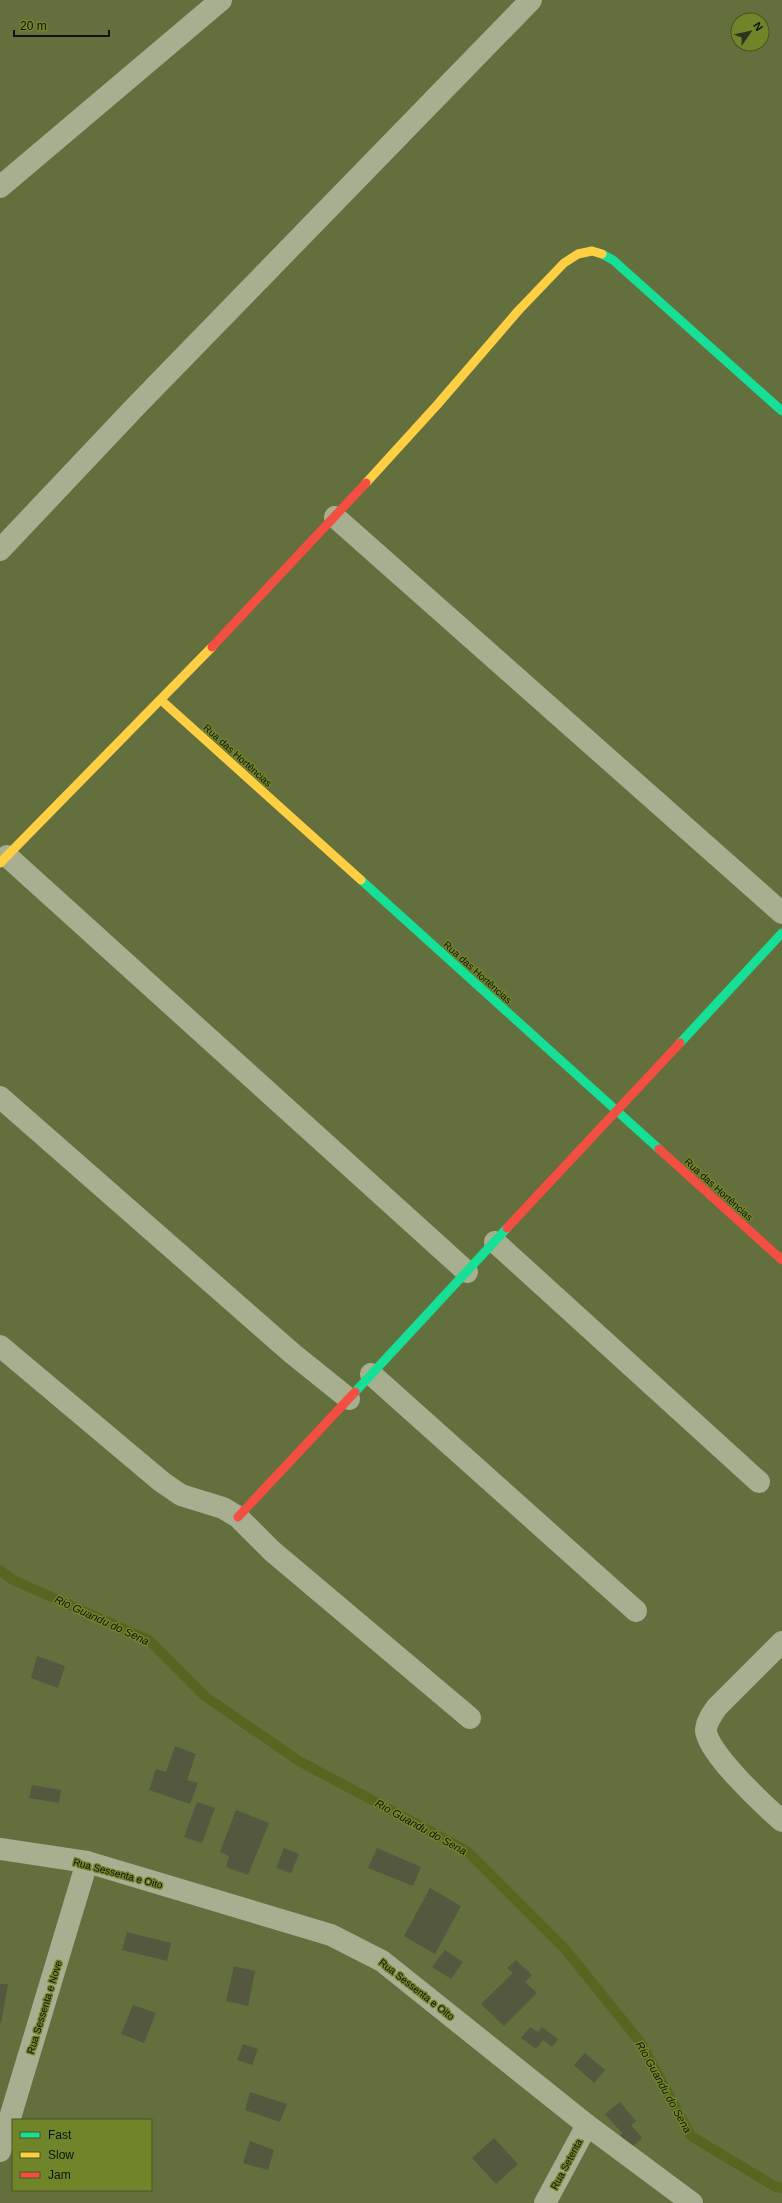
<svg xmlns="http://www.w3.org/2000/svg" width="782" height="2203" font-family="Arial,sans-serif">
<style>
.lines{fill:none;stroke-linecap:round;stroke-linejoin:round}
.stream{stroke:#566620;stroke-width:10}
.building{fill:#53583e}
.street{stroke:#a8af90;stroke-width:22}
.fast{stroke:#16e098;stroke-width:9}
.slow{stroke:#ffcf43;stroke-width:9}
.jam{stroke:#f24e42;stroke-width:9}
.labels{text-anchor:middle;stroke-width:3;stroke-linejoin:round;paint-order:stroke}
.street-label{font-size:10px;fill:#111;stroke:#708429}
.water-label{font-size:11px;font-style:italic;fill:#111;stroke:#708429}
</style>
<rect width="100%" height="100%" fill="#646f3e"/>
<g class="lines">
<polyline class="stream" points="0,1570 13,1580 149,1640 206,1697 299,1761 467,1851 565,1949 641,2043 691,2136 776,2187 782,2188"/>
</g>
<g class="building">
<polygon points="37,1656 65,1666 58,1688 31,1678"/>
<polygon points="175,1746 196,1754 187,1780 198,1783 190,1804 149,1790 156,1769 166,1772"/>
<polygon points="32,1785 61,1790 59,1803 29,1798"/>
<polygon points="197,1802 215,1808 202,1843 184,1837"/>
<polygon points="236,1810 269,1823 248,1875 226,1867 229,1856 220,1852"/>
<polygon points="284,1848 299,1854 291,1873 276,1868"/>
<polygon points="377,1848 421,1867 413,1886 368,1868"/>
<polygon points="430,1888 461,1906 435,1954 404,1936"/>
<polygon points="127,1932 171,1943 167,1961 122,1950"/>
<polygon points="445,1950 463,1962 451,1979 432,1967"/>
<polygon points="516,1960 532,1975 525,1982 537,1993 504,2026 481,2004 513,1973 507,1968"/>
<polygon points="234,1966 255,1971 248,2006 226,2001"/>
<polygon points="0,1984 8,1984 1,2023 0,2022"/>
<polygon points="133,2005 156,2013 144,2043 121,2034"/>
<polygon points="530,2027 538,2032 542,2027 558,2039 552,2047 543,2040 536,2049 521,2038"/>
<polygon points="243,2044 258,2049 252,2065 237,2060"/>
<polygon points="585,2053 605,2070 594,2083 574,2065"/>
<polygon points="250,2092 287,2104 280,2122 245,2110"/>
<polygon points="620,2102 636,2121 631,2125 642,2138 630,2149 620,2136 622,2133 605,2114"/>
<polygon points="494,2138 518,2164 496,2184 472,2158"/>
<polygon points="250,2141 274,2150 268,2170 243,2163"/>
</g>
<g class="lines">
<g class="street">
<polyline points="0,187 221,0"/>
<polyline points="335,517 782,913"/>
<polyline points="0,550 137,405 531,0"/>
<polyline points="7,856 467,1272"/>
<polyline points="0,1097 293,1354 349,1399"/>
<polyline points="495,1242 759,1482"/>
<polyline points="0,1346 162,1482 181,1495 223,1508 238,1517 272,1551 470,1718"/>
<polyline points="371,1374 636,1611"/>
<path d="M 782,1642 L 717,1707 C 712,1714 707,1721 706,1729 C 704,1750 766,1807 782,1821"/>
<polyline points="0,1849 87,1862 331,1935 382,1961 587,2125 692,2203"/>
<polyline points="0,2151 87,1862"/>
<polyline points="545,2203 587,2125"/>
</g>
<g class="fast">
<polyline points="602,254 613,260 782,411"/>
<polyline points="361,880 659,1149"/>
<polyline points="680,1043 782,933"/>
<polyline points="355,1392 507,1228"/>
</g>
<g class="slow">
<polyline points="366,483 437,405 518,311 564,263 578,254 592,251 602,254"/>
<polyline points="161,700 361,880"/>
<polyline points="0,863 212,647"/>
</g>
<g class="jam">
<polyline points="212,647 366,483"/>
<polyline points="659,1149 782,1260"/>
<polyline points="507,1228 680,1043"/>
<polyline points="238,1517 355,1392"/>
</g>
</g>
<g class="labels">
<g class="street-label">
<text transform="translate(238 755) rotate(42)" y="4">Rua das Hortências</text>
<text transform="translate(478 972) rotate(42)" y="4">Rua das Hortências</text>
<text transform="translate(719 1189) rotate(42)" y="4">Rua das Hortências</text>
<text transform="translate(118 1873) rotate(15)" y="4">Rua Sessenta e Oito</text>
<text transform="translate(417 1989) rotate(38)" y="4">Rua Sessenta e Oito</text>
<text transform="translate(44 2007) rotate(-73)" y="4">Rua Sessenta e Nove</text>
<text transform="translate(566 2164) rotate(-62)" y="4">Rua Setenta</text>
</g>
<g class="water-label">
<text transform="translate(102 1620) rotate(25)" y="4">Rio Guandu do Sena</text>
<text transform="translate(421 1827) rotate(29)" y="4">Rio Guandu do Sena</text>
<text transform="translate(664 2087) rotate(61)" y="4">Rio Guandu do Sena</text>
</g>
</g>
<rect x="12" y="2119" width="140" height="72" fill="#708429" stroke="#4a561f"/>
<rect x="20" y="2132" width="20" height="6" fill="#16e098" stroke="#4a561f"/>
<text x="48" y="2139" font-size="12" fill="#111111">Fast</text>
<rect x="20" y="2152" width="20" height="6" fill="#ffcf43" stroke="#4a561f"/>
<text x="48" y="2159" font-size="12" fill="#111111">Slow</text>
<rect x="20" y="2172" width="20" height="6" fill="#f24e42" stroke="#4a561f"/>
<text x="48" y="2179" font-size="12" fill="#111111">Jam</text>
<g transform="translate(750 32) rotate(56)"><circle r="19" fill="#708429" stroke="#4a561f"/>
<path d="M0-3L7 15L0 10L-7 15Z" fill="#2e3221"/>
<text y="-6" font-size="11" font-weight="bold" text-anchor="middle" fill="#111111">N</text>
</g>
<path d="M14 30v6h95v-6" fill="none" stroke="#111111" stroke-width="2"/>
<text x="20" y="30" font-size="12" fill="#111111" stroke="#708429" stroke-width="3" paint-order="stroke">20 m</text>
</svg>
